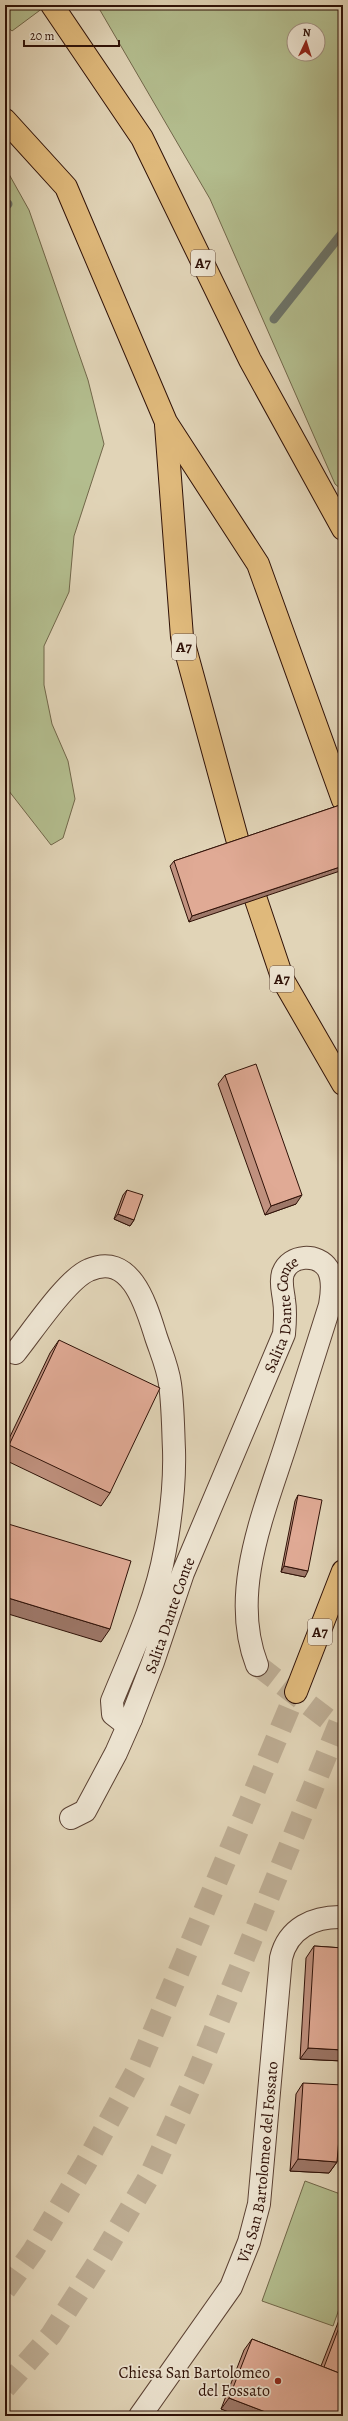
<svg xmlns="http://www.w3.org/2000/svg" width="348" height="2421" font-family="Alegreya,serif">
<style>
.green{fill:#b3bd8e;stroke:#71674a;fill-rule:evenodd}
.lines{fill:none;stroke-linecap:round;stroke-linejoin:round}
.stream{stroke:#6c756b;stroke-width:9}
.street-tunnel{stroke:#bdad94;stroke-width:22;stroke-dasharray:22 11;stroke-linecap:butt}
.highway-tunnel{stroke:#bdad94;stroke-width:22;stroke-dasharray:22 11;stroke-linecap:butt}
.street-casing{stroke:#5c4233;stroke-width:24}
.highway-casing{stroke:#2f1107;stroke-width:24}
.street{stroke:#ece3d0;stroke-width:22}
.highway{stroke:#e0ba7c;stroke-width:22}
.wall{fill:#c19280;stroke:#2f1107}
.shaded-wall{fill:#9d7768;stroke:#2f1107}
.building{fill:#e0aa95;stroke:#2f1107}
.poi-dot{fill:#8f2418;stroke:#ece3d0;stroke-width:1.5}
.labels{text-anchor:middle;stroke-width:3.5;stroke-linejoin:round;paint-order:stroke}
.shield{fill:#ece3d0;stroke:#685043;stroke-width:1}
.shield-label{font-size:15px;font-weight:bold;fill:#2f1107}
.street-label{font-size:16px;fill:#2f1107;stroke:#ece3d0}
.poi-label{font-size:16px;fill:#2f1107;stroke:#ece3d0;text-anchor:end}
</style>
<rect width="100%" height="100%" fill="#e1d4b7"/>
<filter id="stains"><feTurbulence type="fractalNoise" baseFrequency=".005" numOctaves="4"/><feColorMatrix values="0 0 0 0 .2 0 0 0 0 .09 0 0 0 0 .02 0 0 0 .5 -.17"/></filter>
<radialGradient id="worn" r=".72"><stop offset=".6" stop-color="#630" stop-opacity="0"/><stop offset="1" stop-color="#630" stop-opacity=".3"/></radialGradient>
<g class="green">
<polygon points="5,5 47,5 12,31 5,25"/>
<path d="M 97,5 L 343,5 L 343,491 L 335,484 L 210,199 ZM 294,30 L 318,30 L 318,54 L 294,54 Z"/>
<polygon points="5,167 29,210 88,380 104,444 74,536 69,592 44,646 44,685 52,724 68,761 75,799 63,838 51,845 5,786"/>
<polygon points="305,2181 343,2195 343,2298 333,2326 262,2301"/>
</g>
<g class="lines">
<g class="stream">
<polyline points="5,207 8,204"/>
<polyline points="274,319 343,232"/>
</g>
<polyline class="street-tunnel" points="257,1665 343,1731"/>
<g class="highway-tunnel">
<polyline points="5,2290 33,2251 86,2163 139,2066 296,1692"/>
<polyline points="5,2388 51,2335 102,2256 150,2175 198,2071 343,1714"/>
</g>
<g class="street-casing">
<g id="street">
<path id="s1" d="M 15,1353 C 32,1332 67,1279 89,1270 C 132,1251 147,1309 156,1337 C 161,1352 168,1368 170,1384 C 173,1405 173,1428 174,1450 C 175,1483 171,1517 165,1550 C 156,1602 132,1652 112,1701 L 113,1714 L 122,1721 L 131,1719 L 153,1662 L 183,1573 L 284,1334 C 285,1323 286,1312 284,1300 C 283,1291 280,1282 283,1273 C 290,1254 318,1253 328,1269 C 334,1280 332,1294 330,1305 C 315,1351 301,1398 286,1444 C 264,1513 229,1593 257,1665"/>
<polyline points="71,1818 85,1811 116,1753 131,1719"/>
<path id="s2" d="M 140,2416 L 231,2287 L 249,2242 L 259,2204 L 281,1958 C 288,1928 314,1916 343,1917"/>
</g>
</g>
<g class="highway-casing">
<g id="highway">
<polyline points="52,5 142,138 250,360 343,529"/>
<polyline points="5,120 66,187 166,422 258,564 343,800"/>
<polyline points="166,425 182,637 244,864 283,980 343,1084"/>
<polyline points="296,1692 343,1571"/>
</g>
</g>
<use href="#street" class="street"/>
<use href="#highway" class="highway"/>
</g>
<g class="wall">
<polygon points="343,804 189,922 170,866 174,861"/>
<polygon points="225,1075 296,1204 265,1215 218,1084"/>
<polygon points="127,1190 134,1220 130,1226 114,1219 123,1195"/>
<polygon points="59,1340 110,1493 101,1506 5,1460 5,1447 50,1353"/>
<polygon points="298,1495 305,1577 281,1572 295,1501"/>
<polygon points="314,1946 343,1948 343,2061 300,2059 306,1958"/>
<polygon points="303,2083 343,2150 338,2150 337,2162 329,2173 290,2171 296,2094"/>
<polygon points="343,2310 343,2416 221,2409 244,2350 252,2339 321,2366"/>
</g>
<g class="shaded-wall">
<polygon points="343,866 343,870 189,922 192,916"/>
<polygon points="302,1195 296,1204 265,1215 271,1206"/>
<polygon points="118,1214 134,1220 130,1226 114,1219"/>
<polygon points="284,1566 308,1571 305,1577 281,1572"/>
<polygon points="5,1597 110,1629 101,1642 5,1613"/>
<polygon points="308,2048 343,2050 343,2061 300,2059"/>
<polygon points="339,2138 343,2139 343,2150 331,2150"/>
<polygon points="298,2159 337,2162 329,2173 290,2171"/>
<polygon points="229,2398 276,2416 239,2416 221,2409"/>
</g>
<g class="building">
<polygon points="343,804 343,866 192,916 174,861"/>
<polygon points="256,1064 302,1195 271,1206 225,1075"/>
<polygon points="127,1190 143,1195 134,1220 118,1214"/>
<polygon points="59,1340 160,1388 110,1493 9,1445"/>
<polygon points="298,1495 322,1500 308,1571 284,1566"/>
<polygon points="5,1523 131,1561 110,1629 5,1597"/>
<polygon points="314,1946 343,1948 343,2050 308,2048"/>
<polygon points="303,2083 343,2085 343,2139 339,2138 337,2162 298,2159"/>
<polygon points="343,2317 343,2363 339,2373 324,2367"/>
<polygon points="252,2339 339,2373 343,2363 343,2416 276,2416 229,2398"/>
</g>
<circle class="poi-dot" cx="278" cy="2381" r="4"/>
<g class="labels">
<g class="shield">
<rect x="191" y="250" width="24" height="26" rx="3"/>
<rect x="172" y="634" width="24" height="26" rx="3"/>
<rect x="270" y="966" width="24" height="26" rx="3"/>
<rect x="308" y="1619" width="24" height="26" rx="3"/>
</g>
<g class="shield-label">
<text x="203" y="268">A7</text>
<text x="184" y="652">A7</text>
<text x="282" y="984">A7</text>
<text x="320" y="1637">A7</text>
</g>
<g class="street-label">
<text dy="6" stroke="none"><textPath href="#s1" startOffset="1066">Salita Dante Conte</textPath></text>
<text dy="6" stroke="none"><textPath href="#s1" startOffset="742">Salita Dante Conte</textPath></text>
<text dy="6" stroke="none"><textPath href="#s2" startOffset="287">Via San Bartolomeo del Fossato</textPath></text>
</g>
<g class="poi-label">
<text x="270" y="2378">Chiesa San Bartolomeo<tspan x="270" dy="18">del Fossato</tspan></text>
</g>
</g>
<rect width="348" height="2421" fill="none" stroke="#e1d4b7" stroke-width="20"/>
<rect x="6" y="6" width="336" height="2409" fill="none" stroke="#2f1107" stroke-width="2"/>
<rect x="10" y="10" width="328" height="2401" fill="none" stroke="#2f1107"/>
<g transform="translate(306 42) rotate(4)"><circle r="19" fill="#ece3d0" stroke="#a08f80"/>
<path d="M0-3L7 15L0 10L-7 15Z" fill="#8f2418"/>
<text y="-6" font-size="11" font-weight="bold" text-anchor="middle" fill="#2f1107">N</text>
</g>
<path d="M24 40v6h95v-6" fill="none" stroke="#2f1107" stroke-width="2"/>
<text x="30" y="40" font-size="12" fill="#2f1107" stroke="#ece3d0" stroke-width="3" paint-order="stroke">20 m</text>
<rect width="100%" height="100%" filter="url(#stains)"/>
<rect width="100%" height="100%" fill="url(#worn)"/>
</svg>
